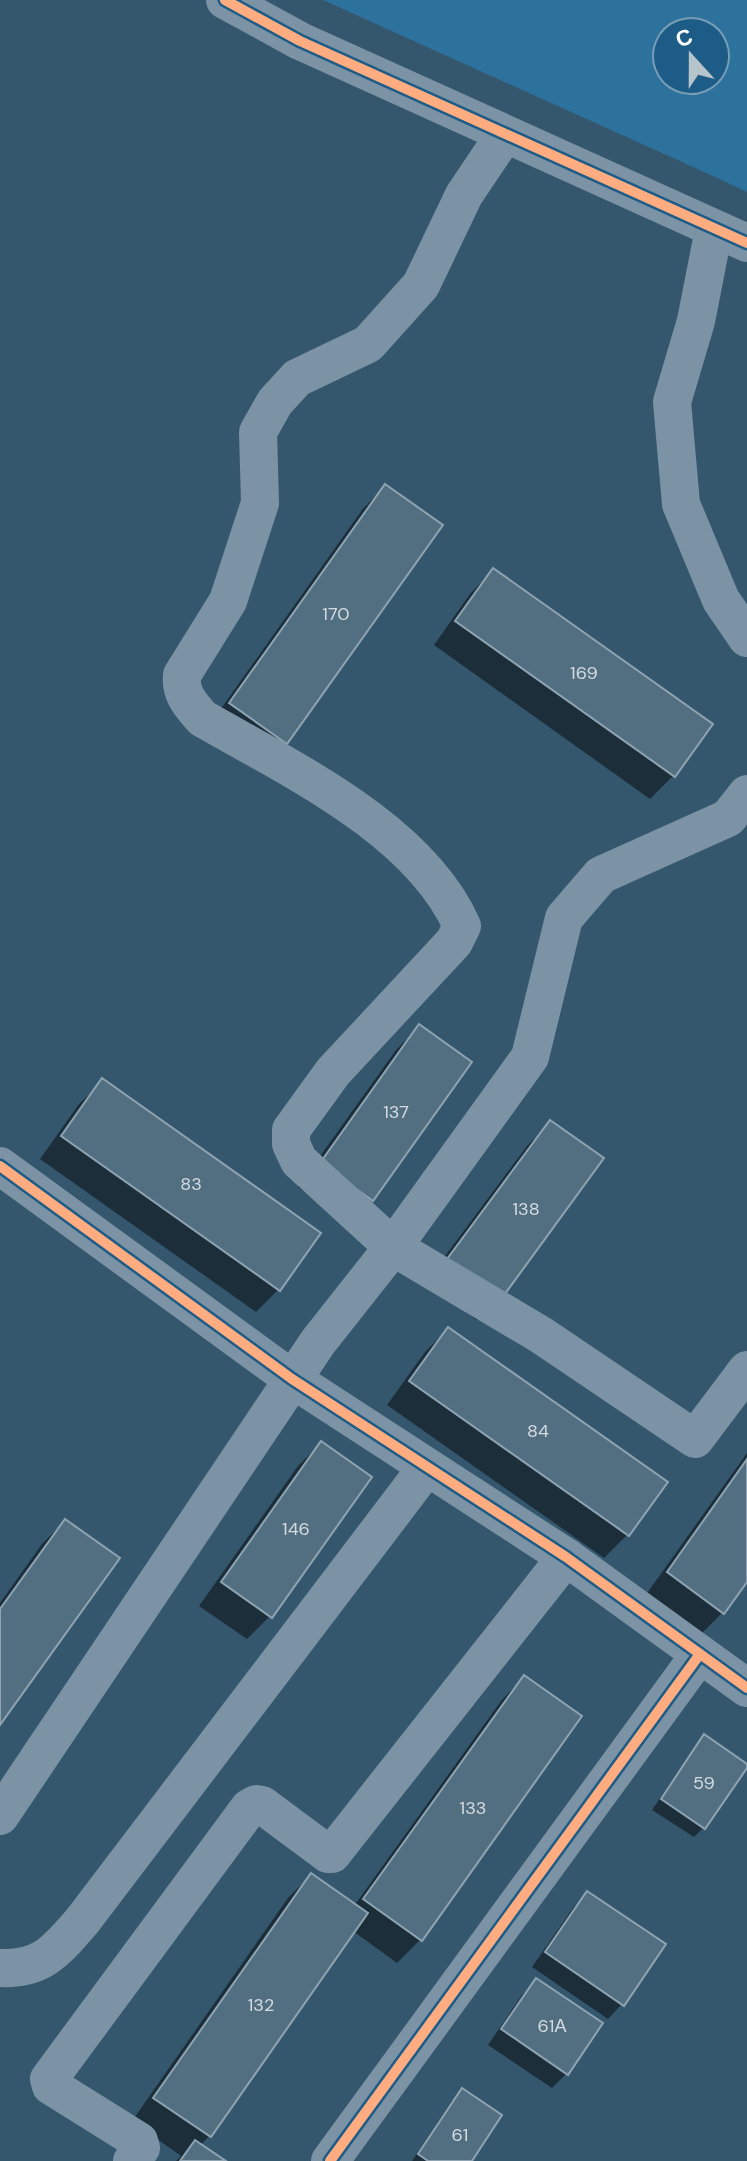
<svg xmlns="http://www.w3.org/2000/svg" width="747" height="2161" font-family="'DM Sans',sans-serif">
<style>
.green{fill:#2d729d;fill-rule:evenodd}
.shadow{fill:#0007}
.building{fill:#526f81;stroke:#8fa4b2;stroke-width:2}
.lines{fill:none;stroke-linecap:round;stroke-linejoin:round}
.minor{stroke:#7b93a4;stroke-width:38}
.cycleway-casing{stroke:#1c5c87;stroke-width:15}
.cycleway{stroke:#ffac80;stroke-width:10}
.labels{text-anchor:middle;stroke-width:6;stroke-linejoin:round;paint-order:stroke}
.number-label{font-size:18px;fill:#d4dbe0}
</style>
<rect width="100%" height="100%" fill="#34576e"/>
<path class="green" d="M 323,0 L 747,0 L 747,192 L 713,176 ZM 667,32 L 715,32 L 715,80 L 667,80 Z"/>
<g class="shadow">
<polygon points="385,486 286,742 263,766 208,727 362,510"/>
<polygon points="493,570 710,725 673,776 650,799 434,645 470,594"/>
<polygon points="419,1027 372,1199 349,1222 298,1187 396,1050"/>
<polygon points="103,1081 279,1289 256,1312 40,1159 79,1104"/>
<polygon points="550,1123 500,1297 477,1320 425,1283 527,1146"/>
<polygon points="448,1329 665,1482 627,1535 604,1558 387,1405 425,1352"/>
<polygon points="321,1443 270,1616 247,1639 199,1606 298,1466"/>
<polygon points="747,1453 747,1578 723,1612 700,1635 645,1596"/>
<polygon points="65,1521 0,1722 0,1603 42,1544"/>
<polygon points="524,1677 421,1939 397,1963 353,1931 209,2136 200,2146 222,2161 176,2161 181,2156 132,2121 288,1898 311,1875 354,1906 501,1701"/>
<polygon points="705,1737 704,1827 694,1837 652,1810 695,1747"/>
<polygon points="588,1893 622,2004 608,2019 532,1967 573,1908"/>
<polygon points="537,1981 566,2074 552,2088 488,2045 522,1995"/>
<polygon points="462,2091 469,2161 412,2161 452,2101"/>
</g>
<g class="building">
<polygon points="385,484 443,525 287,744 229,703"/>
<polygon points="493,568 713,724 675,777 455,621"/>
<polygon points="419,1024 472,1062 373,1201 320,1163"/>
<polygon points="102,1078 321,1233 280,1291 61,1136"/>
<polygon points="550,1120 604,1158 502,1298 447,1259"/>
<polygon points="448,1327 668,1482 629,1536 409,1381"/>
<polygon points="321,1441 372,1477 272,1618 221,1582"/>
<polygon points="747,1459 747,1582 724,1614 667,1572"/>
<polygon points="65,1519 120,1558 0,1725 0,1609"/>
<polygon points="524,1675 582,1716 422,1941 363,1899"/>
<polygon points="704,1734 747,1764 747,1768 705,1829 661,1799"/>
<polygon points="311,1873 368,1913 211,2137 153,2098"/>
<polygon points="587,1891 666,1944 624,2006 545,1952"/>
<polygon points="536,1978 603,2023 568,2075 501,2029"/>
<polygon points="462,2088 502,2115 472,2161 428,2161 418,2154"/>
<polygon points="195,2140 226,2161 180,2161"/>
</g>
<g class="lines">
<g class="minor">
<polyline points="225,0 300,41 747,243"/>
<path d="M 505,134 L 464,195 L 421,285 L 368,344 L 297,378 L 275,402 L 258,432 L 260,503 L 228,601 L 182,675 C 180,694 190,704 202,718 C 290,769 419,829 462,926 L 454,942 L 333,1072 L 291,1130 L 291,1144 L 299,1161 L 393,1247 L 541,1335 L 695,1439 L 747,1370"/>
<polyline points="714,229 696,321 672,402 681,504 721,600 747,638"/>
<polyline points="0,1166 292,1379 566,1557 747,1688"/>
<polyline points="0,1816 318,1342 393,1247 530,1057 564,918 601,875 728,818 747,794"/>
<path d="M 0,1968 C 42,1970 57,1950 83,1920 L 427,1467"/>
<polyline points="132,2161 141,2148 139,2141 51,2086 49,2079 249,1808 256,1804 262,1805 328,1854 332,1854 566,1557"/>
<polyline points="330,2161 700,1654"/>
</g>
<g class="cycleway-casing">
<g id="cycleway">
<polyline points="225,0 300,41 747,243"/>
<polyline points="0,1166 292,1379 566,1557 747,1688"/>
<polyline points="330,2161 700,1654"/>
</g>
</g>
<use href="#cycleway" class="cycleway"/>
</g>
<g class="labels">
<g class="number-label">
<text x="336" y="620">170</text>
<text x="584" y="679">169</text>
<text x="396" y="1118">137</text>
<text x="191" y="1190">83</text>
<text x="526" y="1215">138</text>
<text x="538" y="1437">84</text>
<text x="296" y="1535">146</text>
<text x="704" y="1789">59</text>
<text x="473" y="1814">133</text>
<text x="261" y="2011">132</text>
<text x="552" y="2032">61А</text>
<text x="460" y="2141">61</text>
</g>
</g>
<g transform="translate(691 56) rotate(339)"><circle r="38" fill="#1c5c87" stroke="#779db7" stroke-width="2"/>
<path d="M0-6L14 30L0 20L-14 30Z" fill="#b8c4cc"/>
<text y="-12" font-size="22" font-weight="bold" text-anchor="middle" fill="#ffffff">С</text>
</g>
</svg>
